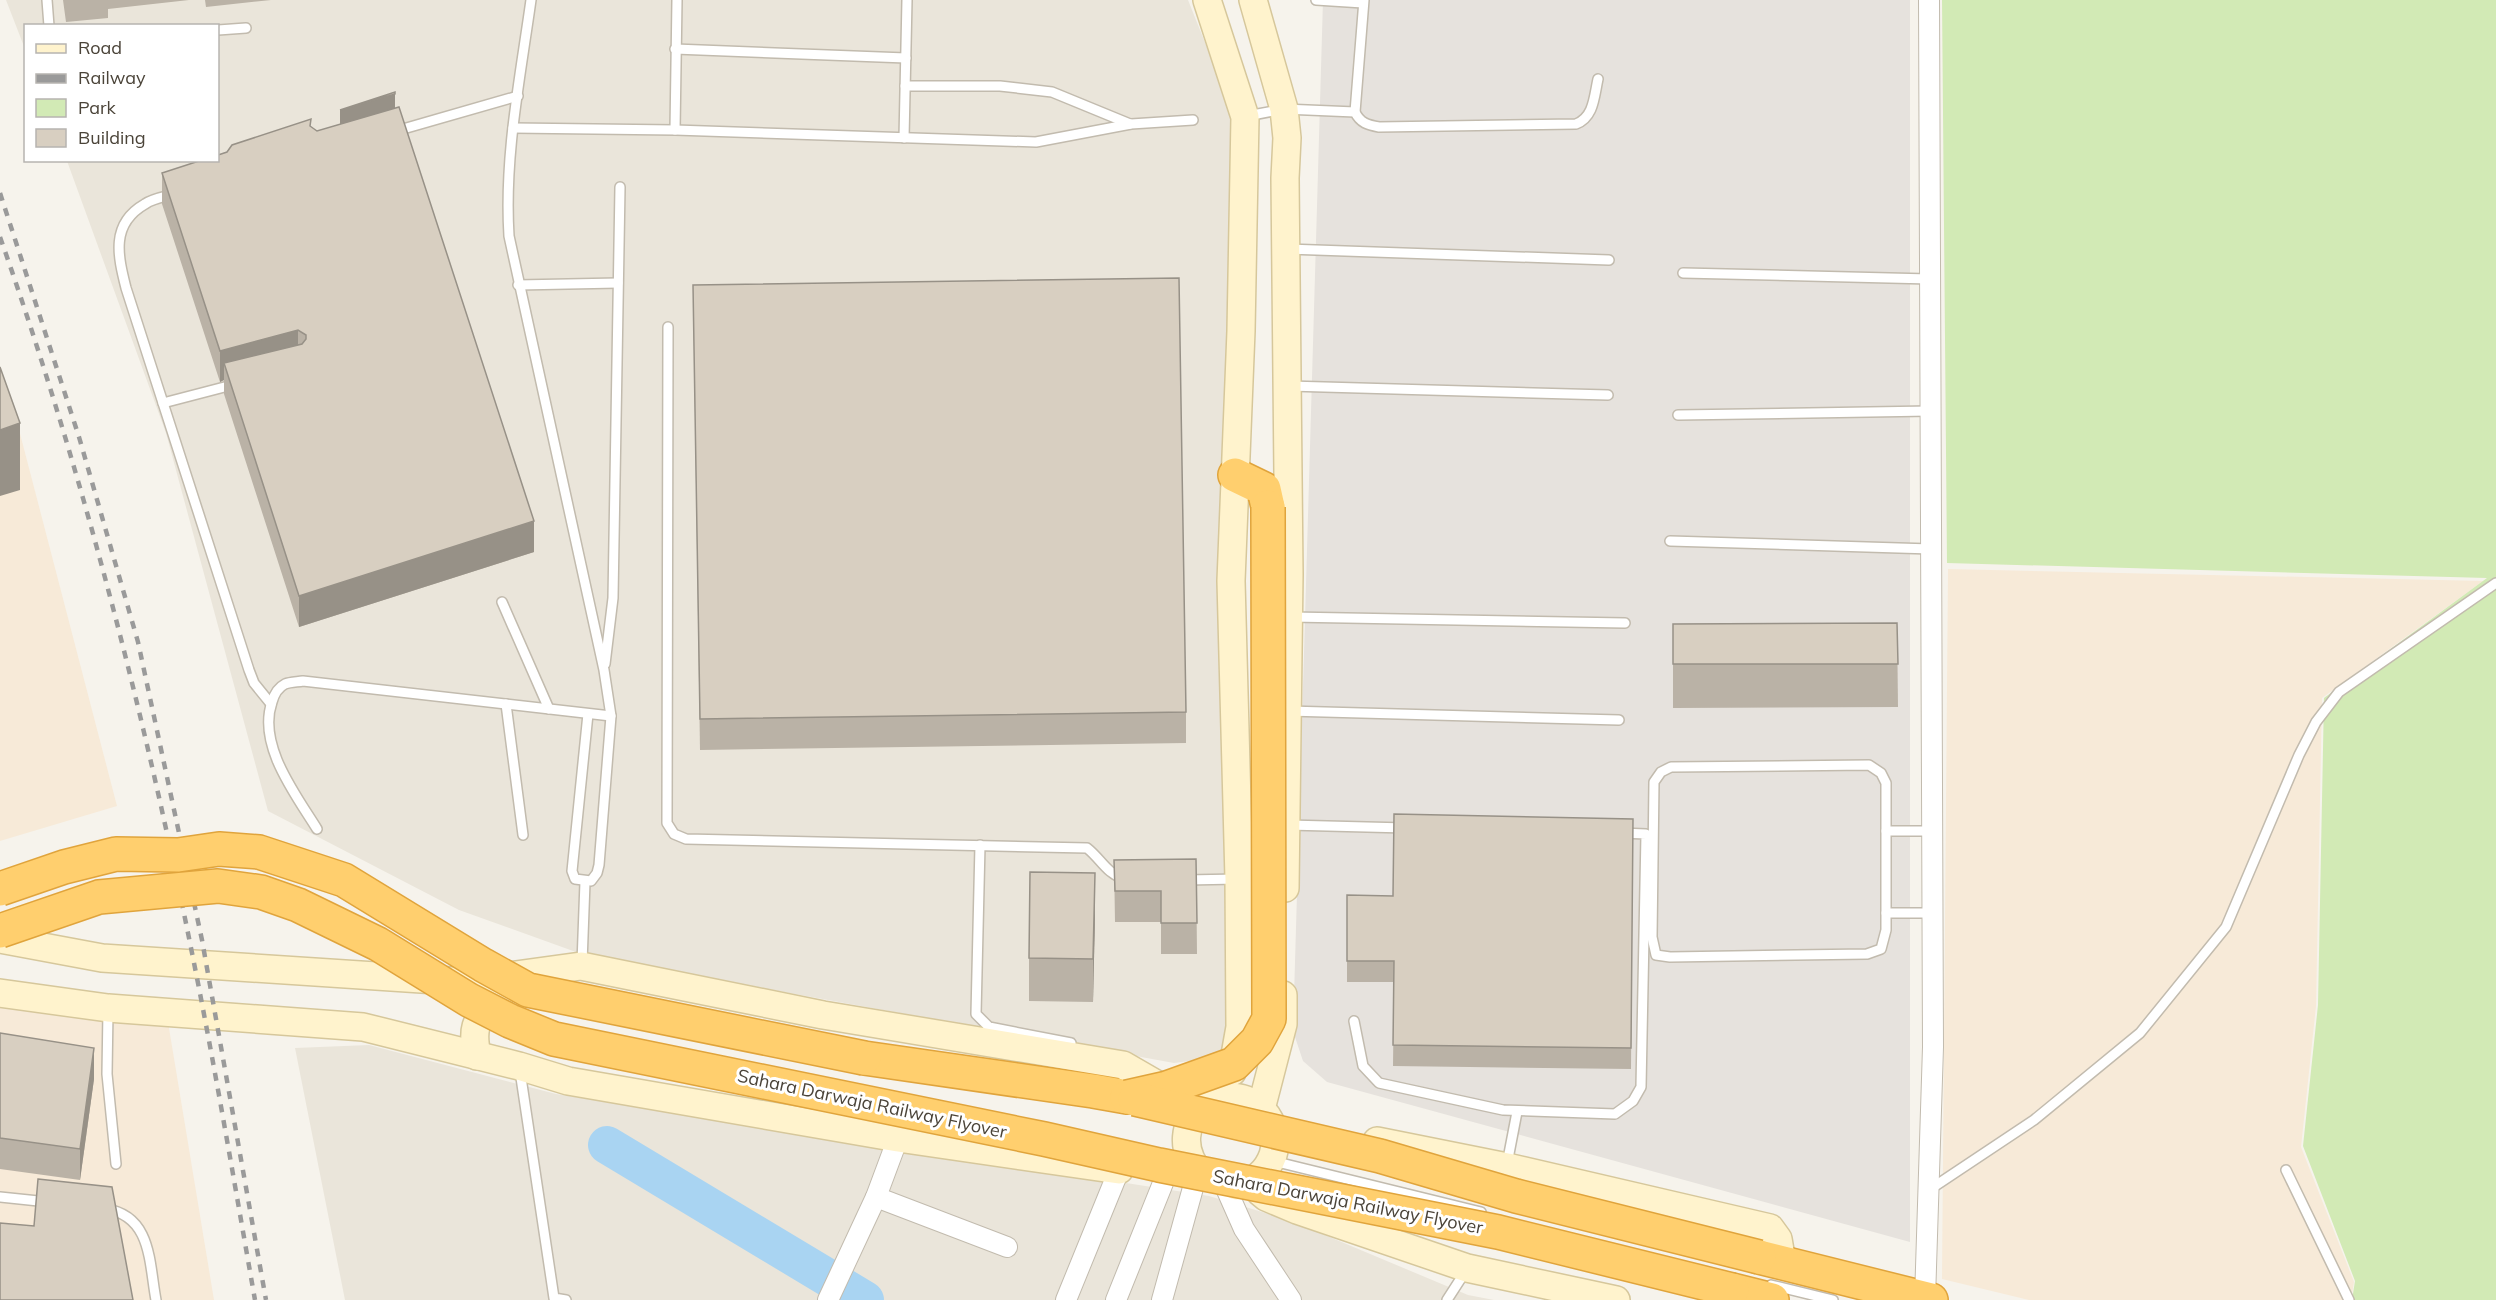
<svg xmlns="http://www.w3.org/2000/svg" width="2496" height="1300" font-family="Mulish,sans-serif">
<style>
.residential{fill:#eae5da}
.commercial{fill:#f7ead8}
.industrial{fill:#e6e2dd}
.green{fill:#d2eab5}
.lines{fill:none;stroke-linecap:round;stroke-linejoin:round}
.river{stroke:#a9d4f2;stroke-width:38}
.lane-casing{stroke:#c2bbae;stroke-width:12}
.street-casing{stroke:#c2bbae;stroke-width:22}
.secondary-casing{stroke:#d6c79b;stroke-width:30}
.highway-casing{stroke:#e0a43c;stroke-width:36}
.lane{stroke:#fff;stroke-width:9}
.street{stroke:#fff;stroke-width:20}
.secondary{stroke:#fff3cd;stroke-width:27}
.highway{stroke:#ffcf6e;stroke-width:33}
.rail{stroke:#9a9a9a;stroke-width:4.5;stroke-dasharray:8 8;stroke-linecap:butt}
.highway-bridge-casing{stroke:#e0a43c;stroke-width:36;stroke-linecap:butt}
.highway-bridge{stroke:#ffcf6e;stroke-width:33}
.wall{fill:#bab2a6}
.shaded-wall{fill:#979187}
.building{fill:#d8cfc1;stroke:#979187;stroke-width:1.5}
.labels{text-anchor:middle;stroke-width:6;stroke-linejoin:round;paint-order:stroke}
.street-label{font-size:18px;fill:#4b4439;stroke:#fff}
</style>
<rect width="100%" height="100%" fill="#f6f3ec"/>
<g class="residential">
<polygon points="6,0 1188,0 1236,120 1217,588 1235,1020 1230,1049 1206,1059 1174,1063 587,956 459,910 268,811 166,433 67,161 218,160 218,26 26,26 25,49"/>
<polygon points="369,1045 556,1094 1209,1196 1289,1220 1468,1295 1494,1300 345,1300 295,1048"/>
</g>
<g class="commercial">
<polygon points="0,371 17,422 117,806 0,841"/>
<polygon points="1948,569 2483,581 2322,698 2316,1006 2301,1147 2354,1282 2351,1300 2029,1300 1942,1279"/>
<polygon points="0,997 167,1016 214,1300 0,1300"/>
</g>
<polygon class="industrial" points="1323,0 1910,0 1910,1242 1327,1082 1303,1061 1293,1031"/>
<polygon class="green" points="1942,0 2496,0 2496,1300 2352,1300 2355,1281 2303,1146 2318,1005 2324,698 2487,578 1947,563"/>
<g class="lines">
<polyline class="river" points="607,1145 865,1300"/>
<g class="lane-casing">
<g id="lane">
<polyline points="47,0 49,26"/>
<path d="M 531,0 C 520,79 504,157 509,236 L 604,670 L 611,716 L 599,865 L 597,873 L 591,881 L 575,879 L 572,871 L 588,714"/>
<polyline points="1316,0 1363,3"/>
<path d="M 1364,0 L 1355,112 C 1360,123 1368,125 1379,127 L 1576,124 C 1594,117 1594,97 1598,79"/>
<polyline points="218,30 246,28"/>
<polyline points="675,49 906,58"/>
<polyline points="905,86 1000,86 1052,92 1130,124"/>
<polyline points="1247,116 1284,109 1355,112"/>
<polyline points="513,128 675,130 1036,142 1131,124 1193,120"/>
<polyline points="675,130 677,0"/>
<polyline points="396,131 518,96"/>
<polyline points="904,138 907,0"/>
<path d="M 171,195 C 163,197 152,199 145,204 C 110,224 118,256 126,288 L 249,670 L 254,683 L 271,704"/>
<polyline points="1287,249 1609,260"/>
<polyline points="1683,273 1930,279"/>
<polyline points="518,285 618,283"/>
<path d="M 668,327 L 667,823 L 674,834 L 686,839 L 1087,848 C 1101,859 1106,873 1124,879"/>
<polyline points="1289,386 1608,395"/>
<polyline points="163,403 236,384"/>
<polyline points="1678,415 1930,411"/>
<polyline points="1670,541 1931,549"/>
<polyline points="502,602 549,709"/>
<polyline points="1291,617 1625,623"/>
<polyline points="605,664 613,598 620,187"/>
<polyline points="506,704 523,835"/>
<polyline points="1288,711 1619,720"/>
<polygon points="1869,765 1881,773 1886,783 1886,930 1881,949 1867,954 1670,957 1656,955 1652,937 1654,782 1661,772 1671,767"/>
<polyline points="1288,825 1406,828"/>
<path d="M 317,829 C 296,795 257,745 272,702 C 274,695 277,688 285,684 C 290,682 297,682 303,681 L 611,716"/>
<polyline points="1886,831 1932,831"/>
<polyline points="980,845 976,1014 989,1027 1071,1043"/>
<polyline points="1186,880 1238,879"/>
<polyline points="1886,913 1932,913"/>
<polyline points="582,963 585,882"/>
<polyline points="108,1011 107,1074 116,1164"/>
<polyline points="1354,1021 1363,1066 1379,1083 1503,1110 1615,1114 1633,1101 1641,1087 1646,834 1621,833"/>
<polyline points="520,1071 554,1298 566,1300"/>
<polyline points="1273,1161 1481,1212"/>
<polyline points="1507,1164 1517,1112"/>
<polyline points="2286,1170 2349,1300"/>
<polyline points="1929,1190 2034,1120 2140,1033 2226,927 2299,755 2316,722 2339,692 2496,583"/>
<polyline points="0,1197 48,1202"/>
<path d="M 106,1209 C 152,1216 149,1263 156,1300"/>
<polyline points="1771,1285 1833,1300"/>
<polyline points="1447,1300 1465,1272"/>
</g>
</g>
<g class="street-casing">
<g id="street">
<polyline points="1225,1186 1244,1229 1291,1300"/>
<polyline points="876,1197 1007,1247"/>
<polyline points="1925,1299 1933,1047 1929,0"/>
<polyline points="828,1300 876,1197 898,1138"/>
<polyline points="1066,1300 1119,1170"/>
<polyline points="1116,1300 1165,1178"/>
<polyline points="1162,1300 1196,1177"/>
</g>
</g>
<g class="secondary-casing">
<g id="secondary">
<polyline points="1207,0 1245,117 1241,331 1231,581 1239,879 1240,1027 1232,1072"/>
<polyline points="1253,0 1284,109 1287,138 1285,178 1289,574 1285,888"/>
<polyline points="0,939 102,958 467,982 581,966 823,1015 1123,1065 1175,1095"/>
<polyline points="0,993 108,1008 363,1027 519,1066 568,1081 898,1138 1119,1170"/>
<path d="M 477,1056 C 470,1020 479,1021 500,995"/>
<polyline points="1261,1109 1283,1024 1283,995"/>
<polyline points="1377,1141 1507,1167 1770,1228 1778,1239 1782,1262"/>
<path d="M 1202,1176 C 1154,1122 1229,1067 1267,1116 C 1275,1128 1277,1142 1273,1155 C 1267,1172 1253,1183 1236,1186"/>
<polyline points="1260,1192 1266,1197 1297,1210 1467,1268 1616,1300"/>
</g>
</g>
<g class="highway-casing">
<g id="highway">
<polyline points="1235,475 1264,489 1268,507"/>
<polyline points="864,1058 1093,1091 1127,1097"/>
<polyline points="1759,1257 1931,1300"/>
<polyline points="1732,1290 1772,1300"/>
</g>
</g>
<use href="#lane" class="lane"/>
<use href="#street" class="street"/>
<use href="#secondary" class="secondary"/>
<use href="#highway" class="highway"/>
<g class="rail">
<polyline points="0,193 79,437 138,642 202,940 266,1300"/>
<path d="M 0,237 C 81,467 142,704 190,943 C 214,1061 234,1181 255,1300"/>
</g>
<g class="highway-bridge-casing">
<g id="highway-bridge">
<polyline points="0,889 64,867 116,854 178,855 219,849 259,852 344,880 483,965 528,990 864,1058"/>
<polyline points="0,931 99,897 218,886 261,892 298,905 378,944 469,1000 510,1021 554,1039 1044,1139 1159,1165 1498,1232 1732,1290"/>
<polyline points="1127,1097 1167,1088 1234,1064 1257,1041 1269,1019 1268,507"/>
<polyline points="1135,1099 1380,1156 1516,1196 1759,1257"/>
</g>
</g>
<use href="#highway-bridge" class="highway-bridge"/>
</g>
<g class="wall">
<polygon points="63,0 189,0 108,9 108,18 66,22"/>
<polygon points="205,0 271,0 206,7"/>
<polygon points="395,108 534,552 299,627 224,394 224,380 220,382 162,204 162,173 311,127 317,131"/>
<polygon points="693,285 1186,712 1186,743 700,750"/>
<polygon points="1897,623 1898,707 1673,708 1673,624"/>
<polygon points="1633,819 1631,1069 1393,1066 1394,982 1347,982 1347,961 1393,896"/>
<polygon points="1196,859 1197,954 1161,954 1161,922 1115,922 1114,860"/>
<polygon points="1095,916 1093,1002 1029,1001 1029,958"/>
<polygon points="0,1033 94,1079 80,1180 0,1169"/>
</g>
<g class="shaded-wall">
<polygon points="395,94 395,125 340,141 340,110"/>
<polygon points="298,330 298,361 224,363 224,380 220,382 220,351"/>
<polygon points="20,423 20,490 0,496 0,430"/>
<polygon points="534,521 534,552 299,627 299,596"/>
<polygon points="1095,873 1095,916 1093,1002 1093,959"/>
<polygon points="94,1048 94,1079 80,1180 80,1149"/>
</g>
<g class="building">
<polygon points="395,92 395,94 340,110"/>
<polygon points="399,107 534,521 299,596 224,363 302,344 306,339 306,335 298,330 220,351 162,173 202,160 218,160 218,155 227,152 232,145 311,119 310,126 317,131"/>
<polygon points="1179,278 1186,712 700,719 693,285"/>
<polygon points="0,367 20,423 0,430"/>
<polygon points="1897,623 1898,664 1673,664 1673,624"/>
<polygon points="1394,814 1633,819 1631,1048 1393,1045 1394,961 1347,961 1347,895 1393,896"/>
<polygon points="1196,859 1197,923 1161,923 1161,891 1115,891 1114,860"/>
<polygon points="1030,872 1095,873 1093,959 1029,958"/>
<polygon points="0,1033 94,1048 80,1149 0,1138"/>
<polygon points="38,1179 112,1187 133,1300 0,1300 0,1223 34,1226"/>
</g>
<g class="labels">
<g class="street-label">
<text transform="translate(872 1104) rotate(12)" y="6">Sahara Darwaja Railway Flyover</text>
<text transform="translate(1348 1202) rotate(11)" y="6">Sahara Darwaja Railway Flyover</text>
</g>
</g>
<rect x="24" y="24" width="195" height="138" fill="#ffffff" stroke="#b7b4b0" stroke-width="1.5"/>
<rect x="36" y="44" width="30" height="9" fill="#fff3cd" stroke="#b7b4b0" stroke-width="1.5"/>
<text x="78" y="54" font-size="18" fill="#4b4439">Road</text>
<rect x="36" y="74" width="30" height="9" fill="#9a9a9a" stroke="#b7b4b0" stroke-width="1.5"/>
<text x="78" y="84" font-size="18" fill="#4b4439">Railway</text>
<rect x="36" y="99" width="30" height="18" fill="#d2eab5" stroke="#b7b4b0" stroke-width="1.5"/>
<text x="78" y="114" font-size="18" fill="#4b4439">Park</text>
<rect x="36" y="129" width="30" height="18" fill="#d8cfc1" stroke="#b7b4b0" stroke-width="1.5"/>
<text x="78" y="144" font-size="18" fill="#4b4439">Building</text>
</svg>
